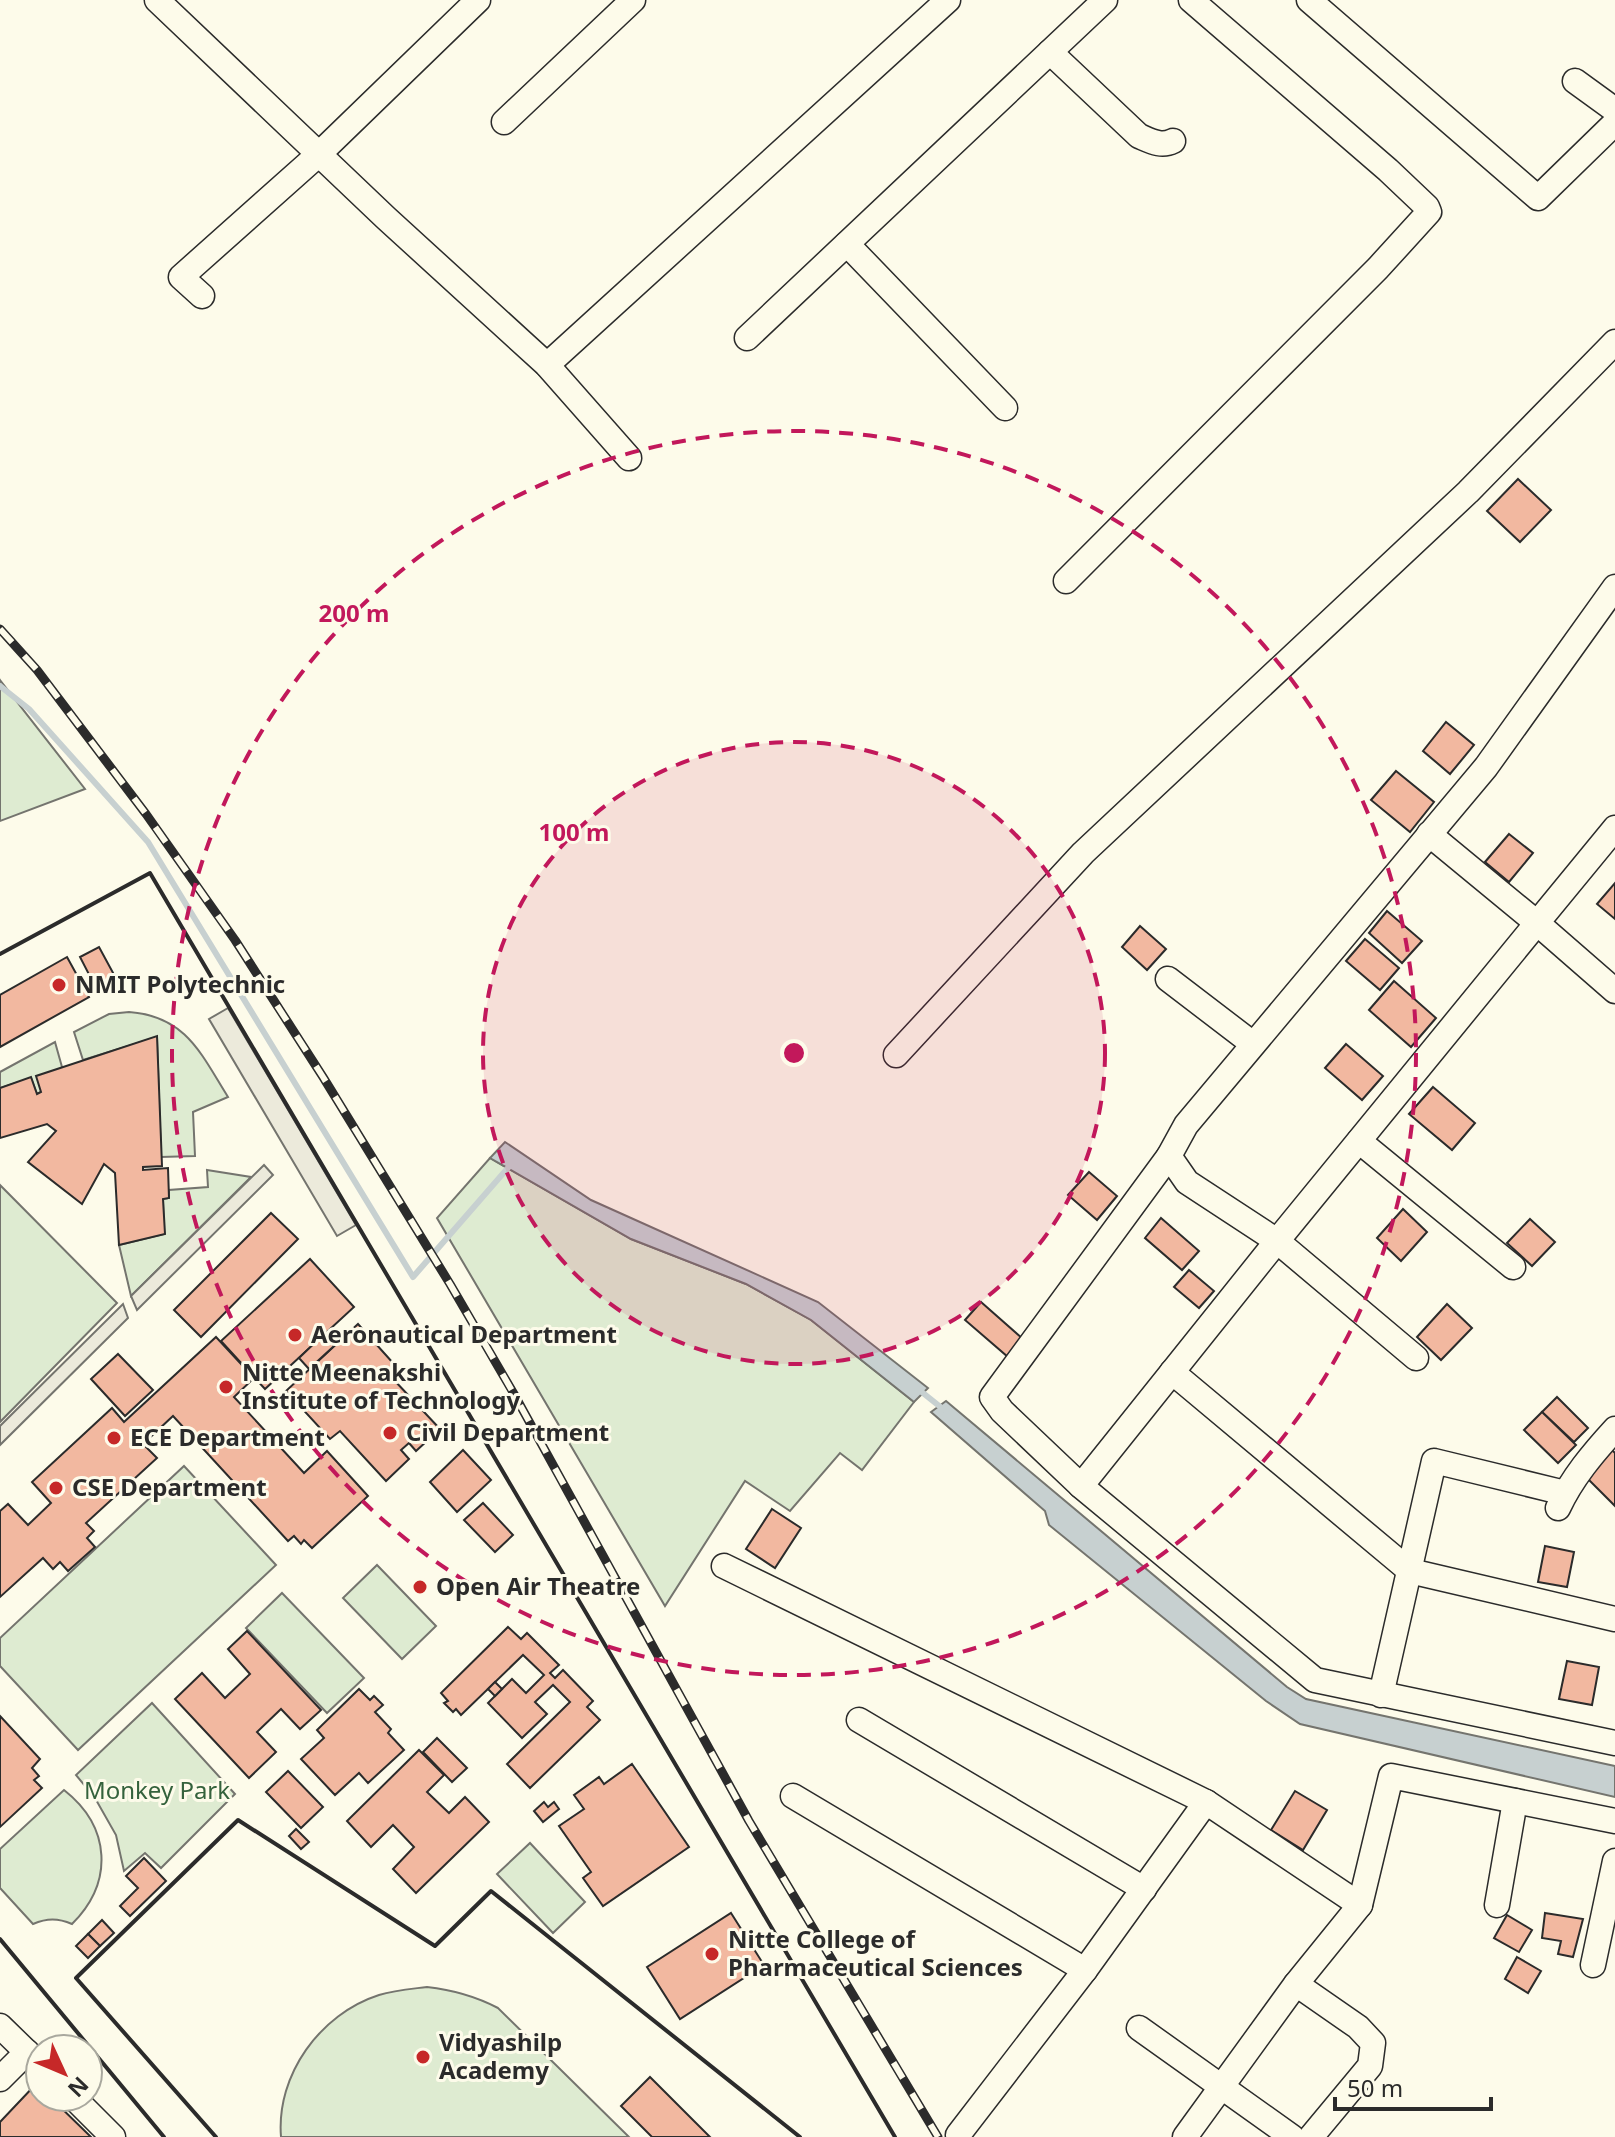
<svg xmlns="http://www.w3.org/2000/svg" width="1615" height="2137" font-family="'Noto Sans',sans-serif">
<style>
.green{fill:#deebd1;stroke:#74746e;stroke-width:2}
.parking{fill:#eceadb;stroke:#74746e;stroke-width:2}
.water{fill:#c7d0d0;stroke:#74746e;stroke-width:2}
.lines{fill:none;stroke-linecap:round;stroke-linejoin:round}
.stream{stroke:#c7d0d0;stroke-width:6}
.building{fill:#f2b8a0;stroke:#2b2b2b;stroke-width:2}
.minor-casing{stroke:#2b2b2b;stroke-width:27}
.minor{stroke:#fdfbea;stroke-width:24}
.rail-casing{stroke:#2b2b2b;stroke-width:9}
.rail{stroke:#fdfbea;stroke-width:6;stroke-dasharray:18;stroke-linecap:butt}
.wall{stroke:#2b2b2b;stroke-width:4}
.ring{fill:none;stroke:#c2185b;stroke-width:4;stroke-dasharray:14 10}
.poi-dot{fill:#c62828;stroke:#fdfbea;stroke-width:3}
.labels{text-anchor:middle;stroke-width:6;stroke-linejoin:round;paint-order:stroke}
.poi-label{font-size:24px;font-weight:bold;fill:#2b2b2b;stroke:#fdfbea;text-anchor:start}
.park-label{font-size:24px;fill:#34623c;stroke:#fdfbea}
.centre{fill:#c2185b;stroke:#fdfbea;stroke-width:4}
.ring-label{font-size:24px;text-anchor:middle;font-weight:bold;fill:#c2185b;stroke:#fdfbea;stroke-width:6;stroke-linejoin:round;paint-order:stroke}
</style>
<rect width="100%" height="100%" fill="#fdfbea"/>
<g class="green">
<polygon points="0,680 85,789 0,821"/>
<path d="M 129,1012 C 186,1016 201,1054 228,1097 L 193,1112 L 195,1156 L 161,1157 L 157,1037 L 83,1060 L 74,1032 L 109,1014 Z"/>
<polygon points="55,1042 62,1067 41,1092 37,1094 31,1078 0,1088 0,1072"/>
<polygon points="490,1158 631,1239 746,1284 811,1320 914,1402 862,1470 840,1453 790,1511 745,1481 665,1606 437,1218"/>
<polygon points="207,1170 251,1177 131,1296 119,1245 164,1234 163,1199 169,1198 169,1190 208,1187"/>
<polygon points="0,1185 117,1303 0,1422"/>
<polygon points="184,1466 276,1565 78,1750 0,1666 0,1638"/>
<polygon points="377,1565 436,1626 402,1659 343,1598"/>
<polygon points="282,1593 364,1678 327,1713 246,1628"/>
<polygon points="152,1703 235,1794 161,1868 145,1853 124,1871 116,1835 95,1798 76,1775"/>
<path d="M 64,1790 C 111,1827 114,1882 72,1924 C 58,1918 47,1918 33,1924 L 0,1888 L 0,1849 Z"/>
<polygon points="530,1843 585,1902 553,1933 497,1874"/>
<path d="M 427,1987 C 454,1990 475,1996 498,2008 L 629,2137 L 281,2137 C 276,2075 320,2014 379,1995 C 395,1990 411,1989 427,1987 Z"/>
</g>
<g class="parking">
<polygon points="228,1008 356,1225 337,1236 209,1019"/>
<polygon points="264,1165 273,1175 137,1310 131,1296"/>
<polygon points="123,1304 128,1318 0,1445 0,1426"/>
</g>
<g class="water">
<polygon points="505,1142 591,1200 818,1302 928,1388 914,1402 811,1320 746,1284 631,1239 490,1158"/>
<polygon points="946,1401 1287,1687 1306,1699 1615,1766 1615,1797 1300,1724 1266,1701 1049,1525 1045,1511 931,1412"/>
</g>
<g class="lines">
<g class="stream">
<polyline points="0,686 29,709 148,842 413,1277 513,1162"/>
<polyline points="918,1389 943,1409"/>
</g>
</g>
<g class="building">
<polygon points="1518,479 1551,510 1520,542 1487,511"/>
<polygon points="1446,722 1474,745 1450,774 1423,751"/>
<polygon points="1396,771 1434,802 1410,832 1371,800"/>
<polygon points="1509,834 1533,853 1509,882 1485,862"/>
<polygon points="1615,883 1615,919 1597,904"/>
<polygon points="1387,911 1422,941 1402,963 1369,933"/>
<polygon points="1140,926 1166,949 1147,970 1122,947"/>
<polygon points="1365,939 1399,968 1380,990 1346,961"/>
<polygon points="99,947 118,982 98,992 80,957"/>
<polygon points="67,957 89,997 0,1047 0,995"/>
<polygon points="1394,981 1436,1018 1411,1047 1369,1010"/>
<polygon points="157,1036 162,1166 143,1167 143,1170 168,1168 169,1198 163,1199 165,1234 119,1245 115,1173 104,1164 82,1204 28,1162 56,1131 47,1124 0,1138 0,1088 31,1077 37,1094 41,1092 36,1076"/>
<polygon points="1346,1044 1383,1076 1362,1100 1325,1068"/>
<polygon points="1433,1087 1475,1123 1452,1150 1409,1114"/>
<polygon points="1089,1172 1117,1196 1097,1220 1068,1195"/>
<polygon points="1403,1209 1427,1232 1401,1261 1377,1238"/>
<polygon points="271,1213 298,1239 201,1337 174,1310"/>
<polygon points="1161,1218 1199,1251 1182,1270 1145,1238"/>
<polygon points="1530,1219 1555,1242 1532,1266 1507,1243"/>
<polygon points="310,1259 354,1307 265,1389 221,1341"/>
<polygon points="1189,1270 1214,1291 1199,1308 1174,1287"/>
<polygon points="981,1302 1023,1339 1008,1357 965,1320"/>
<polygon points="1447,1304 1472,1328 1441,1360 1417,1337"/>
<polygon points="358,1324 402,1373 394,1380 440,1429 416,1451 409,1443 401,1450 409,1459 386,1481 340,1431 330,1439 286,1391"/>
<polygon points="324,1334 334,1346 309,1369 299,1358"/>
<polygon points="216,1337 254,1378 234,1397 304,1473 327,1451 368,1496 312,1548 304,1540 301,1544 294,1536 288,1541 173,1416 143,1444 157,1458 86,1523 94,1531 87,1538 95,1547 68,1571 60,1562 53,1569 43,1558 0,1597 0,1511 8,1504 28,1525 51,1503 32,1482 112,1408 124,1422"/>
<polygon points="118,1354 153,1390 125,1416 91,1379"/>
<polygon points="1557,1397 1588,1428 1574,1442 1542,1412"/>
<polygon points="1542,1412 1576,1445 1558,1463 1524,1430"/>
<polygon points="1611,1449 1615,1453 1615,1506 1585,1476"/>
<polygon points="463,1450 491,1480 457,1512 430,1482"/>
<polygon points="483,1503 513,1535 495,1552 464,1520"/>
<polygon points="772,1509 801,1528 775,1568 746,1549"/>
<polygon points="1545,1546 1574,1552 1567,1587 1538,1582"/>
<polygon points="508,1627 521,1639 527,1633 559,1665 550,1673 555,1678 563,1670 593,1701 587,1707 600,1720 530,1788 507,1764 570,1702 553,1685 535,1702 547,1714 522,1738 488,1703 512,1679 526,1693 544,1675 523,1655 461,1715 456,1709 453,1712 444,1703 448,1701 441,1693"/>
<polygon points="247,1631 321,1710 300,1729 281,1709 257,1732 276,1752 249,1778 175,1699 202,1673 225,1698 250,1674 228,1649"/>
<polygon points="1567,1661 1599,1667 1592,1705 1559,1699"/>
<polygon points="495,1682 502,1689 495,1696 488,1689"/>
<polygon points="359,1689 370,1700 374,1696 383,1705 375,1712 391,1729 388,1733 404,1750 368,1783 359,1773 335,1795 301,1759 324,1738 317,1730"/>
<polygon points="0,1716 40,1759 32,1768 39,1776 34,1780 42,1788 0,1827"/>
<polygon points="437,1738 467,1768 452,1782 423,1752"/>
<polygon points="419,1750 444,1775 427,1792 449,1813 465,1797 489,1822 416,1893 393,1869 414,1847 393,1825 371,1847 347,1821"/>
<polygon points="632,1764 689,1847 603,1906 583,1878 591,1872 559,1826 584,1809 574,1795 599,1777 604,1784"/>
<polygon points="288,1771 323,1807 301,1828 266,1792"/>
<polygon points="1295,1791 1327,1810 1303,1850 1271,1830"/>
<polygon points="544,1802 548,1807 554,1802 559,1809 543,1822 534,1811"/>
<polygon points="296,1829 309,1842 301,1849 289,1836"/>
<polygon points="144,1858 166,1881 130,1916 120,1906 138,1888 126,1876"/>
<polygon points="731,1913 764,1965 680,2019 647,1967"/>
<polygon points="1545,1913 1583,1919 1573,1957 1558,1954 1561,1941 1542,1938"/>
<polygon points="1507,1915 1532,1930 1519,1952 1494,1938"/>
<polygon points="102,1920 114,1933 100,1946 88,1934"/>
<polygon points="88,1934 100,1946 88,1958 76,1946"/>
<polygon points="1517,1957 1541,1971 1528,1993 1505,1979"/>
<polygon points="650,2077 710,2137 652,2137 621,2106"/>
<polygon points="36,2084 40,2088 40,2097 50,2097 91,2137 0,2137 0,2122"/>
</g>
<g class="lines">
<g class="minor-casing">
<g id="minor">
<polyline points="157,0 386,218 547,365 629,458"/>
<polyline points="1309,0 1538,198 1615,123"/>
<path d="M 1050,52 L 1139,136 C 1151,141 1161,147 1173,141"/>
<polyline points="1575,81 1615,110"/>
<polyline points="504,122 633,0"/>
<polyline points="847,244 1005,408"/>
<polyline points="202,296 181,277 319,154 478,0"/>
<polyline points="747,338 1105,0"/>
<polyline points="547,365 948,0"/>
<polyline points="1066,581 1378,268 1429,212 1427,207 1388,170 1191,0"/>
<polyline points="1615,587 1486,767 1186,1125 1169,1156 992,1397 1002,1411 1081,1486 1315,1680 1615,1743"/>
<polyline points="1615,828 1537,923 1615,991"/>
<polyline points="1168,979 1253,1044"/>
<polyline points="896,1055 1083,853 1468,492 1615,342"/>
<polyline points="1359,1141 1513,1267"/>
<polyline points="1169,1156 1187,1182 1277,1241 1416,1358"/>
<polyline points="1172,1372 1410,1571 1615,1619"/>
<polyline points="1081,1486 1277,1241 1537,923 1429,834"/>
<path d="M 1558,1508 C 1572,1478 1593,1453 1615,1429"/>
<polyline points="724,1566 1206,1802 1360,1905"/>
<polyline points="1381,1695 1434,1461 1565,1493"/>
<polyline points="859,1720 1144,1889"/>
<polyline points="793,1796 1085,1970"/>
<polyline points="1497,1905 1515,1801"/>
<polyline points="1593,1965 1615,1861"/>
<polyline points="1296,1984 1358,2027 1373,2043 1370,2066 1311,2137"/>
<polyline points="0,2026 40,2065"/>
<polyline points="1139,2028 1292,2137"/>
<polyline points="0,2079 27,2052"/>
<polyline points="73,2097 113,2137"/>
<polyline points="958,2135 1085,1970 1206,1802"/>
<polyline points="1185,2137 1296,1984 1360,1905 1391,1776 1615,1821"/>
</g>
</g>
<use href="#minor" class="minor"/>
<g class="rail-casing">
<polyline id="rail" points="0,629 37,670 146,814 235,940 323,1077 450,1284 514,1394 749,1821 938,2137"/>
</g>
<use href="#rail" class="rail"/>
<g class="wall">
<polyline points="0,954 150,873 895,2137"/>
<polyline points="0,1939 164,2137"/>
<polyline points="216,2137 76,1978 238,1820 435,1946 491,1891 800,2137"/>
</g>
</g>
<circle cx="794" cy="1053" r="311" fill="#c2185b" fill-opacity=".12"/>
<g class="ring">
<circle cx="794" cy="1053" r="311"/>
<circle cx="794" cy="1053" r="622"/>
</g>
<g class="poi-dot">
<circle cx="59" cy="985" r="8"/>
<circle cx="295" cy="1335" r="8"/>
<circle cx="226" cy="1387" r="8"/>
<circle cx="390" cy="1433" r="8"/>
<circle cx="114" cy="1438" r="8"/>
<circle cx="56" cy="1488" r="8"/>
<circle cx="420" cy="1587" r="8"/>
<circle cx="712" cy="1954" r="8"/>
<circle cx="423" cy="2057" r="8"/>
</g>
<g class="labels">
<g class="poi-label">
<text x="75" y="993">NMIT Polytechnic</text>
<text x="311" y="1343">Aeronautical Department</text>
<text x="242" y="1381">Nitte Meenakshi<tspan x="242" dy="28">Institute of Technology</tspan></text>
<text x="406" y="1441">Civil Department</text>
<text x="130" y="1446">ECE Department</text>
<text x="72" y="1496">CSE Department</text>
<text x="436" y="1595">Open Air Theatre</text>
<text x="728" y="1948">Nitte College of<tspan x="728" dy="28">Pharmaceutical Sciences</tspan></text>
<text x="439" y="2051">Vidyashilp<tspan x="439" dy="28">Academy</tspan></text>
</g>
<g class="park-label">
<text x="157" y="1799">Monkey Park</text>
</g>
</g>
<circle cx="794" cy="1053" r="12" class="centre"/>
<g class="ring-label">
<text x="354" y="622">200 m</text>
<text x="574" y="841">100 m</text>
</g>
<g transform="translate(64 2073) rotate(134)"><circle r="38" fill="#fdfbea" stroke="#a9a89e" stroke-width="2"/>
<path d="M0-6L14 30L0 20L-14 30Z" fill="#c62828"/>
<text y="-12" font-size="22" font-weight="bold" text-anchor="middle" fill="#2b2b2b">N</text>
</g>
<path d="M1335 2097v12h156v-12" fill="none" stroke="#2b2b2b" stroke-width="4"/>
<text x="1347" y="2097" font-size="24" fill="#2b2b2b" stroke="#fdfbea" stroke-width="6" paint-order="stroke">50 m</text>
</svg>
